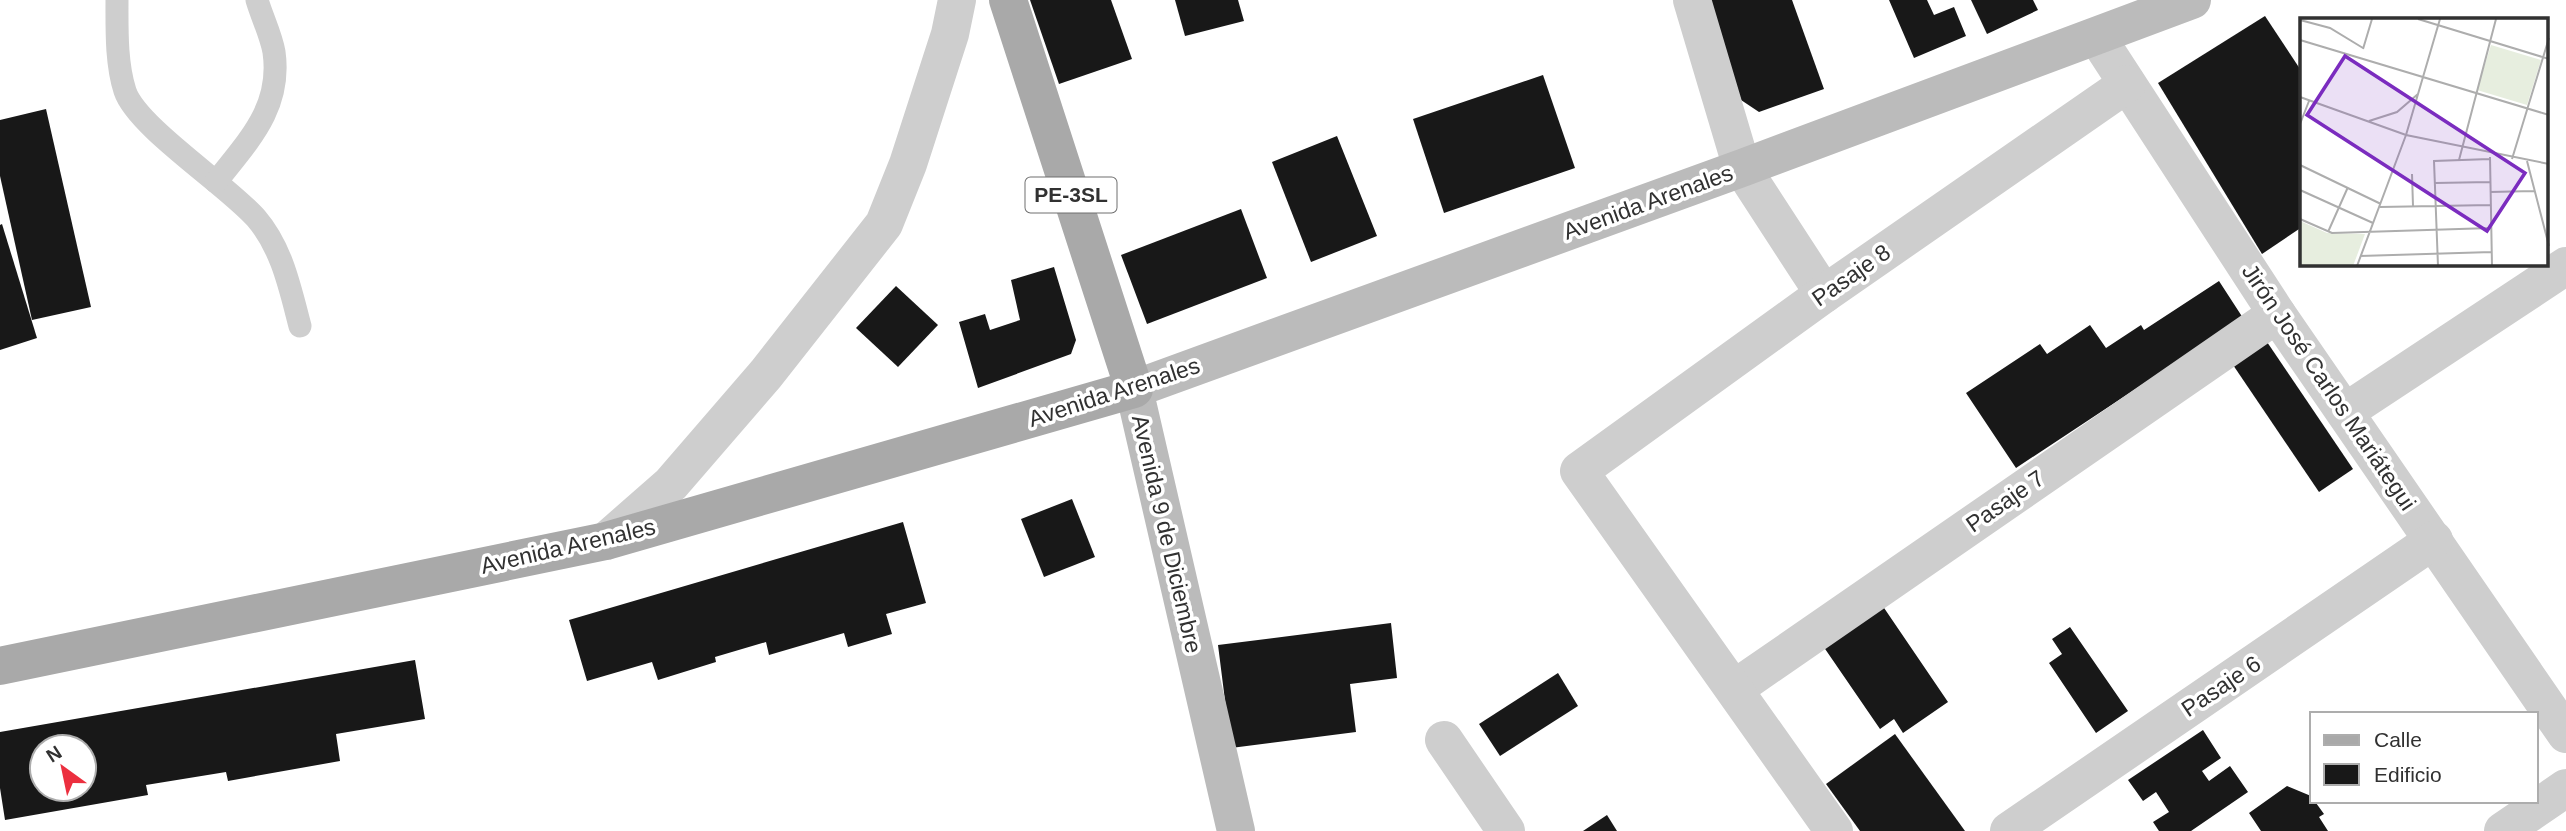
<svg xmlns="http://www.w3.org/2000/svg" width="2566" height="831" font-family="Arial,sans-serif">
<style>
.building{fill:#181818;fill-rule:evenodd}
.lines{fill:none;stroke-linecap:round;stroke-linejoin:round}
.lane{stroke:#cecece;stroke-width:23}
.street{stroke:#cecece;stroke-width:38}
.secondary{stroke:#bbb;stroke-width:38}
.primary{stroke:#a9a9a9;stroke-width:38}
.labels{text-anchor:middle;stroke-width:7;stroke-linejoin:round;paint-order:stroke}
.shield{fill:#fff;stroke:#6f6f6f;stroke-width:2}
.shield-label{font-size:21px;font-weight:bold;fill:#313131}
.street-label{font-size:23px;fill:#313131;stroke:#fff}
.inset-road{fill:none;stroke:#adadad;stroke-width:2}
.view{fill:#7b2cbf;fill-opacity:0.15;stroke:#7b2cbf;stroke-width:3.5}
.inset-edge{fill:none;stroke:#313131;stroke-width:3.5}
</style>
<rect width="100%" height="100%" fill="#fff"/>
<g class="building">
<polygon points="1030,0 1111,0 1132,59 1059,84"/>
<polygon points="1175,0 1238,0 1244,21 1185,36"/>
<polygon points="1706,0 1792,0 1824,89 1759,112 1741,100"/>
<polygon points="1889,0 1927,0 1934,15 1954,7 1966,36 1914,58"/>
<polygon points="1971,0 2033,0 2038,10 1987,34"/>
<polygon points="2265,16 2302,72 2302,227 2262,254 2158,83"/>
<polygon points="1543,75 1575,168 1444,213 1413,119"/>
<polygon points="46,109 91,307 32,320 0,176 0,120"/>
<polygon points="1337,136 1377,236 1311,262 1272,162"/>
<polygon points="1241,209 1267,278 1147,324 1121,255"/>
<polygon points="2,224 37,338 0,350 0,225"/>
<polygon points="1054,267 1076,340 1071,354 978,388 959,322 985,314 990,330 1020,320 1011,280"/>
<polygon points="2219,281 2243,318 2016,468 1966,393 2040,344 2047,354 2090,325 2106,348 2141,325 2144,330"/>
<polygon points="896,286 938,325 898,367 856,328"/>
<polygon points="2263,336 2353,469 2319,492 2229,359"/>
<polygon points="1072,499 1095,557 1044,577 1021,519"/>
<polygon points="903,522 926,603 886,614 892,634 848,647 844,633 769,655 766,642 715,657 716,662 658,680 652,662 587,681 569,620"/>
<polygon points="1880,602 1948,702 1903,733 1894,719 1880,729 1821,643"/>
<polygon points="1391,623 1397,678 1350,684 1356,732 1231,748 1218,645"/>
<polygon points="2070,627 2128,711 2096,733 2049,663 2062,654 2052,639"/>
<path d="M 415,660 L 425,719 L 336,734 L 340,761 L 228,781 L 226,772 L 146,785 L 148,795 L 5,820 L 0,788 L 0,732 ZM 42,747 L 84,747 L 84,789 L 42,789 Z"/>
<polygon points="1558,673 1578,706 1500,756 1479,724"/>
<polygon points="2203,730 2221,758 2202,771 2209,781 2230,766 2248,792 2191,831 2159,831 2153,822 2169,812 2156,792 2143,801 2128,780"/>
<polygon points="1895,734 1965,831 1860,831 1826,784"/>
<polygon points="2287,786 2311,796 2324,814 2319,817 2328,831 2261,831 2249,813"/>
<polygon points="1607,815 1617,831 1583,831"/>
</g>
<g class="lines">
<g class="lane">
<path d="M 117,0 C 117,29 116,63 125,91 C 137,127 227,185 256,218 C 282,248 290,288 300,326"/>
<path d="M 216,182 C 248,141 282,108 274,52 C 271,35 262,17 257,0"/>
</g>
<g class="street">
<polyline points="1692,0 1742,168 1824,294"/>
<polyline points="2097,37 2277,314 2566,734"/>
<polyline points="2345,412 2566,266"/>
<polyline points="606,541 671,484 766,374 884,224 908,164 950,34 957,0"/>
<polyline points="1734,689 2277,314"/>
<polyline points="1444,740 1506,831"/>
<polyline points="1834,831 1579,471 1824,294 2127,84"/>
<polyline points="2009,831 2434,540"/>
<polyline points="2503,831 2566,788"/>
</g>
<polyline class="secondary" points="1236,831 1134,389 1742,168 2192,0"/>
<polyline class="primary" points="0,666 606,541 1134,389 1008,0"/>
</g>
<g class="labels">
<rect class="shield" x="1025.5" y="177.5" width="91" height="35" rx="5"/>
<g class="shield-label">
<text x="1071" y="202">PE-3SL</text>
</g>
<g class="street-label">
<text transform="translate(1648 202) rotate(-20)" y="8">Avenida Arenales</text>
<text transform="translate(1851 275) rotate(-35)" y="8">Pasaje 8</text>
<text transform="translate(2329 387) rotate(56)" y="8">Jirón José Carlos Mariátegui</text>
<text transform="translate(1114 392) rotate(-18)" y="8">Avenida Arenales</text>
<text transform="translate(2005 501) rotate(-35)" y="8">Pasaje 7</text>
<text transform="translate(1167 534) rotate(77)" y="8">Avenida 9 de Diciembre</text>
<text transform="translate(568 546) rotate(-13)" y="8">Avenida Arenales</text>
<text transform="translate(2221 686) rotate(-34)" y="8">Pasaje 6</text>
</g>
</g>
<g transform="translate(2300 18)">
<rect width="248" height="248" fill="#fff"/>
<path d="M 191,27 L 241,42 L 227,87 L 177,72 ZM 0,203 L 27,215 L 65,216 L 53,248 L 0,248 Z" fill="#e7eedf"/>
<path class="inset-road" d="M 118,1 L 249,41M 0,2 L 30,10 L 63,30M 0,22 L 249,97M 63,31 L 72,1M 0,79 L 106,117 L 249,146M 69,103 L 97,94 L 118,76M 0,106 L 9,83M 106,117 L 140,1M 190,139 L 192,248M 212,141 L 249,20M 159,142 L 196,1M 227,143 L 249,228M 0,147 L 81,186M 112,156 L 113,188M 135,165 L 190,164M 0,172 L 73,205M 190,174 L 234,173M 80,189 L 191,187M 0,201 L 32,215 L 191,210M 28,214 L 48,169M 60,238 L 192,234M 57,248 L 106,117M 138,248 L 134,143 L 190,141"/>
<path class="view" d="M 45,38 L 225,155 L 187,213 L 7,97 Z"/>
<rect width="248" height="248" class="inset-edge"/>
</g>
<rect x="2310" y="712" width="228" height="91" fill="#ffffff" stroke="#adadad" stroke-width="2"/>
<rect x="2324" y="735" width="35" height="10" fill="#a9a9a9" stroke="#adadad" stroke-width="2"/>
<text x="2374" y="747" font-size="21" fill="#313131">Calle</text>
<rect x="2324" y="764" width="35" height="21" fill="#181818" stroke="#adadad" stroke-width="2"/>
<text x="2374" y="782" font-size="21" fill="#313131">Edificio</text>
<g transform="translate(63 768) rotate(327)"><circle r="33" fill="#ffffff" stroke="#adadad" stroke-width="2"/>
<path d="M0-5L12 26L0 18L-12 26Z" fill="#ec2f3f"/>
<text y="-10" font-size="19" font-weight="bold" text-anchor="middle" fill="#313131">N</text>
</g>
</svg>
